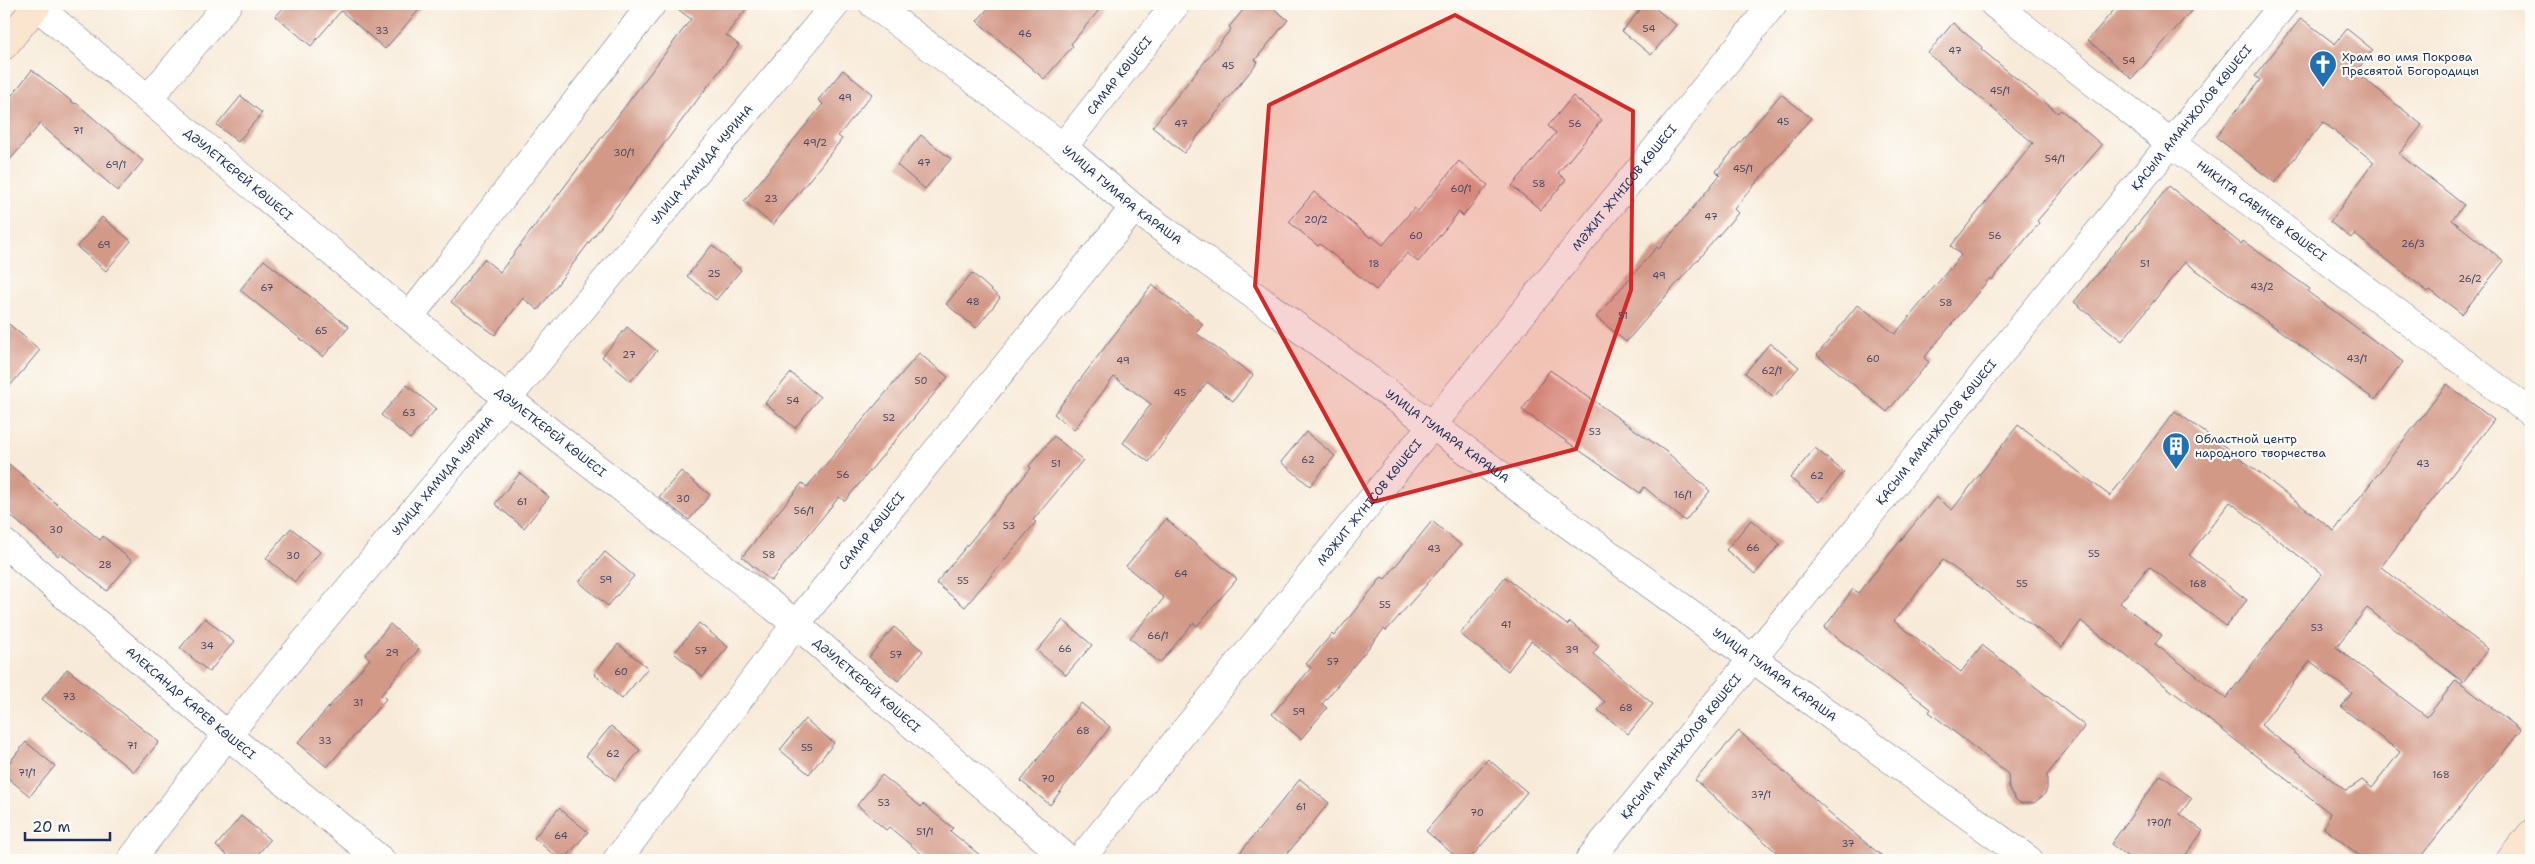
<svg xmlns="http://www.w3.org/2000/svg" width="2535" height="864" font-family="'Shantell Sans',sans-serif">
<style>
.building{fill:#d39987;fill-rule:evenodd}
.lines{fill:none;stroke-linecap:round;stroke-linejoin:round}
.street-casing{stroke:#687089;stroke-width:29}
.secondary-casing{stroke:#687089;stroke-width:29}
.street{stroke:#fff;stroke-width:28}
.secondary{stroke:#fce5cf;stroke-width:28}
.marked{fill:#d62828;fill-opacity:0.2;stroke:#d62828;stroke-width:4;stroke-linejoin:round}
.labels{text-anchor:middle;stroke-width:4.5;stroke-linejoin:round;paint-order:stroke}
.number-label{font-size:10px;fill:#494a68}
.poi-label{font-size:12px;fill:#1b2f5e;stroke:#fdfcf7;text-anchor:start}
.street-label{font-size:12px;fill:#1b2f5e;stroke:#fdfcf7}
</style>
<rect width="100%" height="100%" fill="#fdfcf7"/>
<filter id="ink" filterUnits="userSpaceOnUse"><feTurbulence type="fractalNoise" baseFrequency=".02" numOctaves="2"/><feDisplacementMap in="SourceGraphic" scale="10" xChannelSelector="R" yChannelSelector="G"/><feConvolveMatrix kernelMatrix="1 2 1 2 8 2 1 2 1" color-interpolation-filters="sRGB"/></filter>
<filter id="wash" filterUnits="userSpaceOnUse"><feTurbulence type="fractalNoise" baseFrequency=".0096" numOctaves="4" result="noise"/><feDisplacementMap in="SourceGraphic" scale="20" xChannelSelector="R" yChannelSelector="G"/><feGaussianBlur stdDeviation="1.12" result="paint"/><feColorMatrix in="noise" values="0 0 0 0 0 0 0 0 0 0 0 0 0 0 0 0 0 1.4 0 .05"/><feComposite in="paint" operator="in"/></filter>
<g filter="url(#wash)">
<rect width="100%" height="100%" fill="#f8ead8"/>
<g id="blocks">
<g class="building">
<polygon points="287,4 424,4 385,49 341,11 311,46 276,16"/>
<polygon points="671,4 750,4 726,35 739,45 538,310 523,298 495,335 451,302 484,259 500,272 691,19"/>
<polygon points="992,4 1104,4 1071,44 1073,46 1044,79 977,21"/>
<polygon points="1248,4 1268,4 1288,20 1255,60 1258,62 1184,153 1152,127 1231,29 1229,27"/>
<polygon points="1645,4 1650,4 1676,25 1651,55 1622,31"/>
<polygon points="2119,4 2197,4 2132,79 2088,40"/>
<polygon points="2301,18 2335,44 2347,29 2373,50 2356,72 2422,125 2399,154 2464,205 2452,220 2504,261 2462,314 2430,290 2428,292 2354,234 2351,238 2330,222 2374,162 2323,122 2275,183 2216,137 2260,80 2255,76"/>
<polygon points="1953,23 1982,47 1981,49 2058,113 2061,110 2102,145 2037,221 2039,223 1992,280 1990,278 1924,358 1929,362 1887,412 1817,355 1858,304 1895,334 1961,255 1951,246 2033,143 1928,53"/>
<polygon points="32,70 75,104 76,103 143,161 118,191 40,124 4,167 4,105"/>
<polygon points="843,70 872,94 838,136 842,139 773,225 744,201 823,104 818,100"/>
<polygon points="1781,94 1811,118 1734,209 1738,213 1626,342 1596,317 1657,247 1659,249 1720,175 1716,171"/>
<polygon points="241,96 262,113 238,142 217,125"/>
<polygon points="1573,96 1602,120 1558,173 1566,180 1541,210 1512,186 1556,133 1548,126"/>
<polygon points="921,135 951,159 925,189 897,165"/>
<polygon points="1459,161 1488,185 1463,216 1459,212 1418,262 1407,253 1376,290 1320,244 1318,246 1289,222 1314,192 1371,238 1372,236 1383,245 1414,208 1418,211"/>
<polygon points="2169,186 2241,244 2243,241 2310,289 2308,292 2403,362 2375,400 2185,262 2122,341 2074,302"/>
<polygon points="102,217 131,241 106,271 77,247"/>
<polygon points="712,245 741,270 716,300 687,276"/>
<polygon points="264,260 349,327 323,357 240,290"/>
<polygon points="972,273 1000,298 976,328 946,304"/>
<polygon points="1152,285 1203,324 1196,333 1253,375 1233,401 1207,382 1149,462 1123,443 1151,404 1114,377 1074,430 1054,414"/>
<polygon points="4,320 40,350 4,393"/>
<polygon points="627,327 657,351 631,381 602,357"/>
<polygon points="1770,343 1799,367 1774,397 1745,373"/>
<polygon points="919,353 948,377 845,501 839,497 771,581 742,557 802,483 807,487"/>
<polygon points="1550,370 1668,453 1710,491 1685,521 1644,487 1640,493 1522,410"/>
<polygon points="791,373 820,397 795,428 765,403"/>
<path d="M 2447,384 L 2494,420 L 2381,567 L 2488,649 L 2463,682 L 2367,608 L 2336,647 L 2427,717 L 2456,680 L 2521,730 L 2418,860 L 2365,860 L 2324,828 L 2330,813 L 2081,621 L 2062,647 L 1943,560 L 1894,621 L 1961,672 L 1982,645 L 2085,726 L 2047,775 L 2047,789 L 2044,795 L 2034,803 L 2021,803 L 2016,800 L 2009,788 L 2008,774 L 1929,712 L 1931,709 L 1824,628 L 1853,589 L 1858,593 L 1936,497 L 1952,510 L 2018,425 L 2110,496 L 2175,411 L 2235,454 L 2334,531 ZM 2230,502 L 2322,574 L 2226,698 L 2155,644 L 2162,635 L 2120,603 L 2149,566 L 2226,626 L 2247,600 L 2189,555 ZM 2310,661 L 2352,693 L 2341,707 L 2400,752 L 2372,788 L 2362,780 L 2346,791 L 2261,725 Z"/>
<polygon points="407,385 436,409 410,439 381,415"/>
<polygon points="1306,432 1335,456 1310,486 1281,462"/>
<polygon points="1054,436 1083,460 1033,520 1036,522 965,607 936,583 1031,468 1029,466"/>
<polygon points="1815,448 1844,472 1819,502 1790,478"/>
<polygon points="4,460 100,540 103,536 132,561 107,591 60,553 58,556 4,510"/>
<polygon points="681,471 710,495 689,520 659,497"/>
<polygon points="520,473 549,497 524,528 495,504"/>
<polygon points="1166,519 1237,579 1197,626 1193,623 1160,663 1130,638 1164,598 1126,566"/>
<polygon points="1751,520 1780,544 1755,574 1726,550"/>
<polygon points="1432,521 1461,545 1386,631 1384,629 1322,704 1327,708 1301,739 1272,714 1311,668 1306,664 1332,634 1334,636 1382,577 1385,579"/>
<polygon points="291,528 320,552 295,582 266,558"/>
<polygon points="605,552 634,576 608,606 579,582"/>
<polygon points="1505,577 1567,625 1570,622 1599,646 1593,654 1653,704 1628,734 1598,710 1605,702 1531,641 1508,671 1460,634"/>
<polygon points="205,618 234,642 209,672 180,648"/>
<polygon points="1063,620 1092,645 1066,675 1037,651"/>
<polygon points="699,623 728,647 703,677 674,653"/>
<polygon points="390,624 419,649 381,695 386,699 327,767 298,743 370,659 365,655"/>
<polygon points="894,627 923,651 898,681 869,657"/>
<polygon points="618,644 648,668 622,699 594,674"/>
<polygon points="67,669 159,742 134,772 42,699"/>
<polygon points="1081,703 1110,727 1050,805 1021,781"/>
<polygon points="805,719 834,743 809,774 780,750"/>
<polygon points="611,726 640,750 615,780 586,756"/>
<polygon points="1739,731 1826,809 1825,810 1887,860 1785,860 1695,780"/>
<polygon points="26,742 55,766 30,796 4,775 4,769"/>
<polygon points="1488,759 1527,792 1469,860 1460,860 1426,831"/>
<polygon points="882,775 921,807 923,804 953,828 950,831 986,860 929,860 889,827 886,830 857,805"/>
<polygon points="2161,775 2192,798 2180,814 2203,831 2182,860 2132,860 2111,844"/>
<polygon points="1300,779 1329,803 1282,860 1234,860"/>
<polygon points="559,808 588,832 564,860 560,860 534,838"/>
<polygon points="241,816 270,840 253,860 233,860 216,846"/>
</g>
</g>
</g>
<g filter="url(#ink)">
<use href="#blocks" fill-opacity="0" stroke="#687089" stroke-width="1"/>
<g class="lines">
<g class="street-casing">
<g id="street">
<path id="s1" d="M 34,4 L 508,399 L 796,624 L 1069,860"/>
<path id="s2" d="M 873,4 L 1063,147 L 1134,208 L 2029,860"/>
<path id="s3" d="M 1994,4 L 2171,143 L 2531,413"/>
<polyline points="148,99 228,4"/>
<path id="s4" d="M 1063,147 L 1176,4"/>
<polyline points="410,316 652,4"/>
<path id="s5" d="M 4,543 L 227,735 L 381,860"/>
<path id="s6" d="M 131,860 L 227,735 L 836,4"/>
<path id="s7" d="M 617,860 L 796,624 L 1134,208"/>
<path id="s8" d="M 1080,860 L 1773,4"/>
<path id="s9" d="M 1589,860 L 2284,4"/>
</g>
</g>
<g class="secondary-casing">
<g id="secondary">
<polyline points="4,46 38,4"/>
<polyline points="2510,860 2531,834"/>
</g>
</g>
<use href="#street" class="street"/>
<use href="#secondary" class="secondary"/>
</g>
</g>
<path class="marked" d="M 1455,15 L 1633,111 L 1631,290 L 1576,449 L 1373,502 L 1255,286 L 1269,105 Z"/>
<defs>
<g id="church-pin" transform="scale(1.4375)"><path d="M0 17L-7.5 6A9.5 9.5 0 1 1 7.5 6Z" fill="#1f6fb2" stroke="#fdfcf7"/><path d="M-1.2-6h2.4v3.5h3.3v2.4h-3.3V6h-2.4V-.1h-3.3v-2.4h3.3Z" fill="#fff"/></g>
<g id="building-pin" transform="scale(1.4375)"><path d="M0 17L-7.5 6A9.5 9.5 0 1 1 7.5 6Z" fill="#1f6fb2" stroke="#fdfcf7"/><path d="M-4-6H4V6H1V3H-1V6H-4ZM-2.5-4.3h1.7v1.8h-1.7ZM.8-4.3h1.7v1.8H.8ZM-2.5-1h1.7V.8h-1.7ZM.8-1h1.7V.8H.8Z" fill="#fff"/></g>
</defs>
<g fill-rule="evenodd">
<use href="#church-pin" x="2323" y="64"/>
<use href="#building-pin" x="2176" y="446"/>
</g>
<g class="labels">
<g class="number-label">
<text x="1649" y="32">54</text>
<text x="382" y="34">33</text>
<text x="1025" y="37">46</text>
<text x="1955" y="54">47</text>
<text x="2129" y="64">54</text>
<text x="1228" y="69">45</text>
<text x="2000" y="94">45/1</text>
<text x="845" y="101">49</text>
<text x="1783" y="125">45</text>
<text x="1181" y="127">47</text>
<text x="1575" y="127">56</text>
<text x="78" y="134">71</text>
<text x="815" y="146">49/2</text>
<text x="624" y="156">30/1</text>
<text x="2055" y="162">54/1</text>
<text x="924" y="166">47</text>
<text x="116" y="168">69/1</text>
<text x="1743" y="172">45/1</text>
<text x="1539" y="187">58</text>
<text x="1461" y="192">60/1</text>
<text x="771" y="202">23</text>
<text x="1711" y="220">47</text>
<text x="1316" y="223">20/2</text>
<text x="1416" y="239">60</text>
<text x="1995" y="239">56</text>
<text x="2413" y="247">26/3</text>
<text x="104" y="248">69</text>
<text x="1374" y="267">18</text>
<text x="2145" y="267">51</text>
<text x="714" y="277">25</text>
<text x="1659" y="279">49</text>
<text x="2470" y="282">26/2</text>
<text x="2262" y="290">43/2</text>
<text x="267" y="291">67</text>
<text x="973" y="305">48</text>
<text x="1946" y="306">58</text>
<text x="1623" y="319">51</text>
<text x="321" y="334">65</text>
<text x="629" y="358">27</text>
<text x="1873" y="362">60</text>
<text x="2357" y="362">43/1</text>
<text x="1123" y="364">49</text>
<text x="1772" y="374">62/1</text>
<text x="921" y="384">50</text>
<text x="1180" y="396">45</text>
<text x="793" y="404">54</text>
<text x="409" y="416">63</text>
<text x="889" y="421">52</text>
<text x="1595" y="435">53</text>
<text x="1308" y="463">62</text>
<text x="1056" y="467">51</text>
<text x="2423" y="467">43</text>
<text x="843" y="478">56</text>
<text x="1817" y="479">62</text>
<text x="1683" y="498">16/1</text>
<text x="683" y="502">30</text>
<text x="522" y="505">61</text>
<text x="804" y="514">56/1</text>
<text x="1009" y="529">53</text>
<text x="56" y="533">30</text>
<text x="1753" y="551">66</text>
<text x="1434" y="552">43</text>
<text x="2094" y="557">55</text>
<text x="769" y="558">58</text>
<text x="293" y="559">30</text>
<text x="105" y="568">28</text>
<text x="1181" y="577">64</text>
<text x="606" y="583">59</text>
<text x="963" y="584">55</text>
<text x="2022" y="587">55</text>
<text x="2198" y="587">168</text>
<text x="1385" y="608">55</text>
<text x="1506" y="628">41</text>
<text x="2317" y="631">53</text>
<text x="1158" y="639">66/1</text>
<text x="207" y="649">34</text>
<text x="1065" y="652">66</text>
<text x="1572" y="653">39</text>
<text x="701" y="654">57</text>
<text x="392" y="656">29</text>
<text x="896" y="658">57</text>
<text x="1333" y="665">57</text>
<text x="621" y="675">60</text>
<text x="69" y="700">73</text>
<text x="358" y="706">31</text>
<text x="1626" y="711">68</text>
<text x="1299" y="715">59</text>
<text x="1083" y="734">68</text>
<text x="325" y="744">33</text>
<text x="132" y="749">71</text>
<text x="807" y="751">55</text>
<text x="613" y="757">62</text>
<text x="27" y="776">71/1</text>
<text x="2441" y="778">168</text>
<text x="1048" y="782">70</text>
<text x="1761" y="798">37/1</text>
<text x="884" y="806">53</text>
<text x="1301" y="810">61</text>
<text x="1477" y="816">70</text>
<text x="2159" y="826">170/1</text>
<text x="925" y="835">51/1</text>
<text x="561" y="839">64</text>
<text x="1848" y="847">37</text>
</g>
<g class="poi-label">
<text x="2342" y="61">Храм во имя Покрова<tspan x="2342" dy="14">Пресвятой Богородицы</tspan></text>
<text x="2195" y="443">Областной центр<tspan x="2195" dy="14">народного творчества</tspan></text>
</g>
<g class="street-label">
<text dy="4" stroke="none"><textPath href="#s4" startOffset="91">САМАР КӨШЕСІ</textPath></text>
<text dy="4" stroke="none"><textPath href="#s9" startOffset="956">ҚАСЫМ АМАНЖОЛОВ КӨШЕСІ</textPath></text>
<text dy="4" stroke="none"><textPath href="#s6" startOffset="900">УЛИЦА ХАМИДА ЧУРИНА</textPath></text>
<text dy="4" stroke="none"><textPath href="#s1" startOffset="266">ДӘУЛЕТКЕРЕЙ КӨШЕСІ</textPath></text>
<text dy="4" stroke="none"><textPath href="#s8" startOffset="865">МӘЖИТ ЖҮНІСОВ КӨШЕСІ</textPath></text>
<text dy="4" stroke="none"><textPath href="#s2" startOffset="314">УЛИЦА ГУМАРА КАРАША</textPath></text>
<text dy="4" stroke="none"><textPath href="#s3" startOffset="338">НИКИТА САВИЧЕВ КӨШЕСІ</textPath></text>
<text dy="4" stroke="none"><textPath href="#s1" startOffset="671">ДӘУЛЕТКЕРЕЙ КӨШЕСІ</textPath></text>
<text dy="4" stroke="none"><textPath href="#s9" startOffset="551">ҚАСЫМ АМАНЖОЛОВ КӨШЕСІ</textPath></text>
<text dy="4" stroke="none"><textPath href="#s2" startOffset="719">УЛИЦА ГУМАРА КАРАША</textPath></text>
<text dy="4" stroke="none"><textPath href="#s6" startOffset="495">УЛИЦА ХАМИДА ЧУРИНА</textPath></text>
<text dy="4" stroke="none"><textPath href="#s8" startOffset="460">МӘЖИТ ЖҮНІСОВ КӨШЕСІ</textPath></text>
<text dy="4" stroke="none"><textPath href="#s7" startOffset="416">САМАР КӨШЕСІ</textPath></text>
<text dy="4" stroke="none"><textPath href="#s2" startOffset="1124">УЛИЦА ГУМАРА КАРАША</textPath></text>
<text dy="4" stroke="none"><textPath href="#s1" startOffset="1076">ДӘУЛЕТКЕРЕЙ КӨШЕСІ</textPath></text>
<text dy="4" stroke="none"><textPath href="#s5" startOffset="246">АЛЕКСАНДР КАРЕВ КӨШЕСІ</textPath></text>
<text dy="4" stroke="none"><textPath href="#s9" startOffset="146">ҚАСЫМ АМАНЖОЛОВ КӨШЕСІ</textPath></text>
</g>
</g>
<rect width="2535" height="864" fill="none" stroke="#fdfcf7" stroke-width="20"/>
<path d="M25 832v8h85v-8" fill="none" stroke="#1b2f5e" stroke-width="2.5"/>
<text x="32" y="832" font-size="15" fill="#1b2f5e" stroke="#fdfcf7" stroke-width="4" paint-order="stroke">20 m</text>
</svg>
